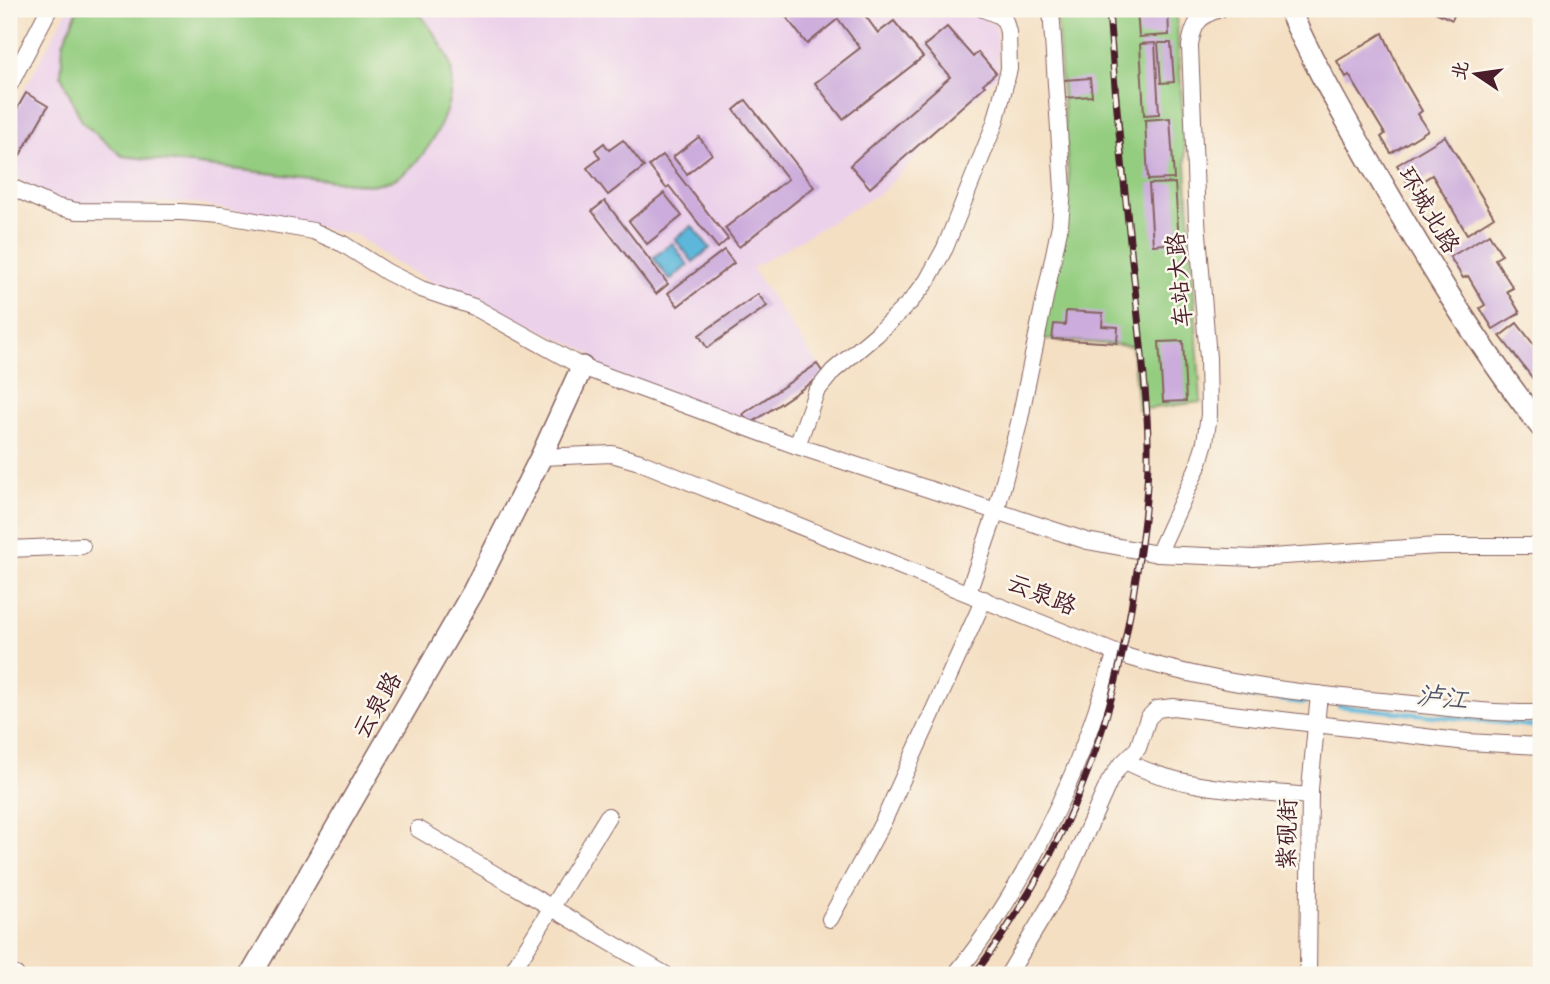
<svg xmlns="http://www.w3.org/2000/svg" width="1550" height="984" font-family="Caveat,'LXGW WenKai TC',sans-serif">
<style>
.built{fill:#ecd1ea}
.green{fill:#94cd80;stroke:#6f7656;stroke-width:2}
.water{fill:#5cb7da;stroke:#536b82;stroke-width:2}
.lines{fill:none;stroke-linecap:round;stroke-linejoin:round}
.stream{stroke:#5cb7da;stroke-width:4.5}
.building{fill:#ccacdc}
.minor-casing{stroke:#866260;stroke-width:18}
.tertiary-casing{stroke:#866260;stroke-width:24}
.minor{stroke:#fff;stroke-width:16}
.tertiary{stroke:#fff;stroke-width:21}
.rail-casing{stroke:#4a1f2b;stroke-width:7}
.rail{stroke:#fbf7ec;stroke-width:4.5;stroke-dasharray:13;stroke-linecap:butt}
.labels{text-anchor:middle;stroke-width:5;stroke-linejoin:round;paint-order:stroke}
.street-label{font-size:24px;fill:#4a1f2b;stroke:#fbf7ec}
.water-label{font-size:26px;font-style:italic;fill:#505468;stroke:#fbf7ec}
</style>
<rect width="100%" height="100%" fill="#fbf7ec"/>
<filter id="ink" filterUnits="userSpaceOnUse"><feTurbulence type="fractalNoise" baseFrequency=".0143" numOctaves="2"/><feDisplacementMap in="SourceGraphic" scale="14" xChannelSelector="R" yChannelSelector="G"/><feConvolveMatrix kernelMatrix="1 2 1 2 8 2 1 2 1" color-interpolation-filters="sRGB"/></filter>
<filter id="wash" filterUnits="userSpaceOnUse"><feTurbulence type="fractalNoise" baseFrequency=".00686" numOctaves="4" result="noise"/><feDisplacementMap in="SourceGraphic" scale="28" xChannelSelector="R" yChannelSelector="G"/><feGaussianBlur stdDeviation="1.57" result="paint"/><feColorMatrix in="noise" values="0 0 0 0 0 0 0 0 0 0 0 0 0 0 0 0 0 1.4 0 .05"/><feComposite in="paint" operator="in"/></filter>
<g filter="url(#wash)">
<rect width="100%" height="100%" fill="#f4dfc2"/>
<polygon class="built" points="68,9 964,9 996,25 999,73 882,192 752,268 825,375 751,426 591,365 592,354 477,299 459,296 394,262 356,235 189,202 63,206 17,178 9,170 9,118"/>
<g class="green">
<path d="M 78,9 L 414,9 C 425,18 445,48 450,63 C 460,100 427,167 390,181 C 383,183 376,184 369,185 L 122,156 L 82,122 L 61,75 L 63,43 Z"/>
<polygon points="1056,9 1176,9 1201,402 1138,410 1132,346 1030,338 1069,184"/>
</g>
<g class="water">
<polygon points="692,226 710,248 693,262 675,239"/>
<polygon points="672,243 688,265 670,280 653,258"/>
</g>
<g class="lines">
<g class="stream">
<polyline points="1232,694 1304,703"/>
<polyline points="1339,706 1541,727"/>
</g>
</g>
<g id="blocks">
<g class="building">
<polygon points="780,9 871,9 864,14 878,33 894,21 923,57 843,119 815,83 860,48 838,19 807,44"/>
<polygon points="1137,9 1168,9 1169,35 1139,37"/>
<polygon points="1434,9 1457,9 1452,20 1433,11"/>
<polygon points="947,27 973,57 978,52 996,73 983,84 985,86 870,188 850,165 950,77 924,46"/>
<polygon points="1383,33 1404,80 1422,111 1418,114 1428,130 1391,153 1381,137 1385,134 1349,75 1346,77 1337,61"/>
<polygon points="1155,43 1159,114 1144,115 1140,44"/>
<polygon points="1158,43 1171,43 1174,82 1161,83"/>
<polygon points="1090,78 1092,96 1065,98 1064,80"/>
<polygon points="26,93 48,106 15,164 9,161 9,123"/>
<polygon points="746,100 814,187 739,247 725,228 788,179 734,110"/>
<polygon points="1170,118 1174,179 1148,180 1145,120"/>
<polygon points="1445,136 1494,217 1467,234 1432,175 1411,188 1397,165"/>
<polygon points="699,137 712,154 687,174 673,157"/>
<polygon points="623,140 644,167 608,195 587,168 600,158 595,150 604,143 609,150"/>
<polygon points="663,155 728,239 718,248 669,186 666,188 649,166"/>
<polygon points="1175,183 1179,243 1153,245 1149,184"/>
<polygon points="664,193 682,216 647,244 629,221"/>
<polygon points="605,201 668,284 656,294 592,211"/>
<polygon points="1489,234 1502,255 1495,259 1513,288 1507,291 1520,313 1493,329 1480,308 1485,305 1468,276 1463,278 1450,257"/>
<polygon points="724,250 734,263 678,306 668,293"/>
<polygon points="758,294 767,306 707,348 699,335"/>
<polygon points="1066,311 1103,313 1102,326 1118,327 1117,343 1052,339 1054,324 1065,325"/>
<polygon points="1517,323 1541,354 1541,389 1500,336"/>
<polygon points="1183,341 1186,401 1163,402 1159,342"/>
<polygon points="817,364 824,374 750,424 743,414"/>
</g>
</g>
</g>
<g filter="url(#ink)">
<use href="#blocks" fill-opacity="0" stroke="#866260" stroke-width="2"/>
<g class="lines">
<g class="minor-casing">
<g id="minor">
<polyline points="9,86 49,9"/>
<polyline points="9,186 53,206 77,211 181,212 221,215 313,231 343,244 387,272 421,289 474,307 582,367 797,446 1087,541 1158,554 1253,558 1438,546 1541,546"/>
<polyline points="797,446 816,392 833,371 877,334 910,302 927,281 945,248 995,123 1009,69 1008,32 1005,21 998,15 983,9"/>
<path d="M 541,457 L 612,454 L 640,462 L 1116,653 C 1206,683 1299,693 1393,702 C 1442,707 1492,714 1541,713"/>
<polyline points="9,549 82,546"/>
<path d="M 1158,554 L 1198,466 L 1205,442 L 1209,415 L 1208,358 L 1197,221 L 1190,46 C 1193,24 1199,15 1220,9"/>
<polyline points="968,593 996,512 1019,423 1060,225 1063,190 1051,9"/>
<path d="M 1125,761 C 1184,791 1245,790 1310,796"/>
<polyline points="418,829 666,975"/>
<polyline points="830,919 883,822 984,599"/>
<polyline points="9,973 16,975"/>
<polyline points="510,975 608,816"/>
<path d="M 955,975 C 1004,914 1042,845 1073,773 C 1089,734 1102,693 1116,653"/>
<polyline points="1008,975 1065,880 1109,782 1119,767 1138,748 1148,718 1157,709 1173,707 1467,742 1541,746"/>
<polyline points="1308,975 1310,789 1319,694"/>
</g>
</g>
<g class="tertiary-casing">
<g id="tertiary">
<path d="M 1289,9 C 1311,59 1339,107 1366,155 C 1419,248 1475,342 1541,427"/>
<polyline points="251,975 473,592 541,457 582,367"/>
</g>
</g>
<use href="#minor" class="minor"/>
<use href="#tertiary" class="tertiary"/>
<g class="rail-casing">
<path id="rail" d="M 974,975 C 1065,853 1113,734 1135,583 C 1143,537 1149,488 1148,441 C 1147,390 1140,339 1135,288 C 1125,195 1115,102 1109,9"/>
</g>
<use href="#rail" class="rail"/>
</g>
</g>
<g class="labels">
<g class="street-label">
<text transform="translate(1429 210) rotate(59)" y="8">环城北路</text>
<text transform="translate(1179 280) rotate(-95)" y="8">车站大路</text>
<text transform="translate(1042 594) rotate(22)" y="8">云泉路</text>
<text transform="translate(377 705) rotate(-60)" y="8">云泉路</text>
<text transform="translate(1287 834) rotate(-89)" y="8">紫砚街</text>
</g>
<g class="water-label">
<text transform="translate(1442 697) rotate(6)" y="9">泸江</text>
</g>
</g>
<rect width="1550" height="984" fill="none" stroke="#fbf7ec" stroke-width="35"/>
<g transform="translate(1476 74) rotate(283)" stroke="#fbf7ec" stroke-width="5" paint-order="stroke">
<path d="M0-5L12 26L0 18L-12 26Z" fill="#4a1f2b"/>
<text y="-10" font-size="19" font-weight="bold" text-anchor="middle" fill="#4a1f2b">北</text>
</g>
</svg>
